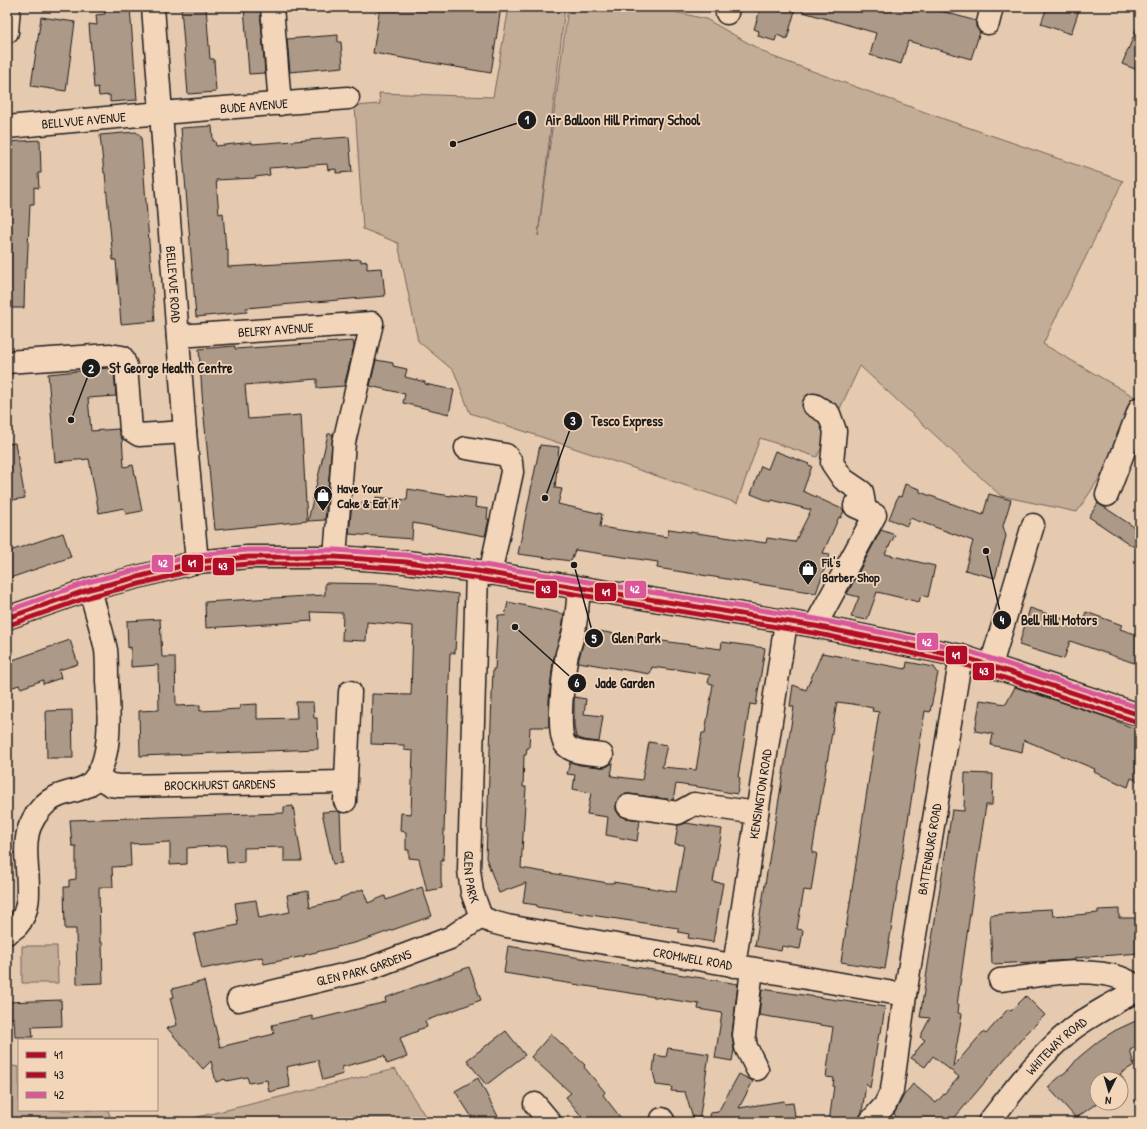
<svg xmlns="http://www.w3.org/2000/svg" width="1147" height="1129" font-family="'Patrick Hand',sans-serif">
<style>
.green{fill:#c4ad97;stroke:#70645a}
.building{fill:#ad9987;stroke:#1c1c1c}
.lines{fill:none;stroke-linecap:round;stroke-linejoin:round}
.minor-casing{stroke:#1c1c1c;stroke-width:25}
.major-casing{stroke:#1c1c1c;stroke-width:25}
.minor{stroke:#f3d5b9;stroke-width:22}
.major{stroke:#f3d5b9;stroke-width:22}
.bus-1-casing{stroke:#f3d5b9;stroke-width:8}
.bus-2-casing{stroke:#f3d5b9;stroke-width:8}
.bus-3-casing{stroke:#f3d5b9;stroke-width:8}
.bus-1{stroke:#b10d28;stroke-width:5}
.bus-2{stroke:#b10d28;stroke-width:5}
.bus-3{stroke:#d9579a;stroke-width:5}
.labels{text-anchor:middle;stroke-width:3.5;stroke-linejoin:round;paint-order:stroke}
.street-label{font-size:13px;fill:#1c1c1c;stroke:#f3d5b9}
.poi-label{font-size:13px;font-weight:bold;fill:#1c1c1c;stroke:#f3d5b9;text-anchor:start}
.leader{fill:none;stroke:#1c1c1c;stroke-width:1.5}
.callout-dot{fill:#1c1c1c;stroke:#f3d5b9;stroke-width:1.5}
.mark-label{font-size:12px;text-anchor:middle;font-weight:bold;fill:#fff}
.callout-label{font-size:14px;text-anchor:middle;font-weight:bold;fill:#1c1c1c;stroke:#f3d5b9;stroke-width:3.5;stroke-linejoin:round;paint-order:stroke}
.line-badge{stroke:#f3d5b9;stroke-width:1.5}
.badge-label{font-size:11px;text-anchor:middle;font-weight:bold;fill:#fff}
</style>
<rect width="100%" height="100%" fill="#e6cab0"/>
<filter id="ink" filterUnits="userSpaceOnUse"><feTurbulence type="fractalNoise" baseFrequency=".025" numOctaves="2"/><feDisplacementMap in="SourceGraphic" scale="8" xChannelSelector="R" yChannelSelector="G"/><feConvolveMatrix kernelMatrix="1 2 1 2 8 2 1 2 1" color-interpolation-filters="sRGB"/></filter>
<g filter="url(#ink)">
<g class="green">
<polygon points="509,7 565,7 538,236 568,7 654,7 706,19 771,56 944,119 1123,181 1043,344 1140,400 1140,416 1077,512 1001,496 860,366 817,457 760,438 737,503 470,413 454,371 418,341 398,243 363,229 355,106 380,104 379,93 493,97"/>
<polygon points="22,946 57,946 58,983 22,983"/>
<polygon points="7,1065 19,1067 19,1110 108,1110 112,1122 7,1122"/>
<polygon points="395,1069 429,1122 177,1122"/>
</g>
<g class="building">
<polygon points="104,7 130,7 137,100 110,102 110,95 99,96 98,87 94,88 89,24 97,25 96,15 105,14"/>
<polygon points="181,7 206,7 210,59 214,59 216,92 188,94"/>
<polygon points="244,7 260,7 265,73 249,74"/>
<polygon points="380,7 501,7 491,73 373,53"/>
<polygon points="761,7 796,7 787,39 777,35 775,41 758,36 759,31 754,29"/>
<polygon points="803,7 927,7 976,21 976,27 980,32 971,59 908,41 901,64 870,55 876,33 803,12"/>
<polygon points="1047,7 1080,7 1071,34 1041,24"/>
<polygon points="41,17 75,22 66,91 31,86"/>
<polygon points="1140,21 1140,71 1122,64"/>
<polygon points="338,35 338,42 341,42 343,67 290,72 287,39"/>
<polygon points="212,126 213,141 215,141 216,146 252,142 252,144 349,137 352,172 336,173 336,169 328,170 327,164 269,168 270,175 255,177 255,178 216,180 219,214 223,213 226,249 228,249 228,267 361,259 361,262 367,261 367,269 382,268 385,296 246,308 247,312 196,317 181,128"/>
<polygon points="136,132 141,136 155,321 121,324 116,260 113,260 105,173 104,173 100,135"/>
<polygon points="40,140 41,173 38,173 39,188 34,187 34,204 30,204 27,268 25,268 24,308 7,308 7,142"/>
<polygon points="353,341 354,346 344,386 317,388 317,379 245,385 248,419 301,415 307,521 215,530 203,407 199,349 235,346 235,349"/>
<polygon points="376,360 393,363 393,366 407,369 405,377 425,382 425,384 454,390 449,414 403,403 405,394 370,386"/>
<polygon points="109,368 114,369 116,396 88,398 91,431 118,429 122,438 124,467 133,465 142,511 126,514 124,508 99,513 89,459 55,462 48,374"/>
<polygon points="328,434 333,434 325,520 308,521"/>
<polygon points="15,443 25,498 7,501 7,444"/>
<polygon points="540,445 559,447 555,488 562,489 558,504 602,514 600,527 667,537 669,529 766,543 767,538 795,542 811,510 772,500 771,502 751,494 761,466 768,469 775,451 809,464 808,465 812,466 803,491 844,510 841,518 839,517 823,553 830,554 816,593 657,568 658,562 575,550 571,561 518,554"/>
<polygon points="905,484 920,489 920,492 983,515 989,494 1011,500 1003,526 1006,536 995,578 965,570 973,541 910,518 907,526 889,519 898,496 901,497"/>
<polygon points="408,489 451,496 451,495 476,498 475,507 488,509 487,519 489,519 485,536 413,523 412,539 349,534 352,502 375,504 376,497 407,500"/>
<polygon points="1098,503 1140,531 1140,551 1089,517"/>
<polygon points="881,530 895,535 885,554 935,566 928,597 921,595 919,602 877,592 867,620 851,617 859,597 847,594"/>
<polygon points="63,533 71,557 7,579 7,552"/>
<polygon points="325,583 385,584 458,594 455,653 450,653 443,860 441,860 441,881 442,888 427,891 419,859 409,858 409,850 406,850 406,832 400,831 401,813 411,814 413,751 404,750 404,745 371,744 372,694 411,695 413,626 367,622 366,641 342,640 343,613 311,612 312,621 206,628 205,602 325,595"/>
<polygon points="508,602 564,614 562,630 553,661 549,700 549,727 530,727 529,748 527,748 526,755 524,755 523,787 526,787 521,868 608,883 613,883 613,882 676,892 684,845 675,844 678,825 686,823 722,829 713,882 723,883 713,942 688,938 689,934 678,932 678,928 537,907 537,905 523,903 526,883 499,893 486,858 493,669 495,669 498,615 505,616"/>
<polygon points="1030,608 1081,625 1086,612 1122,625 1120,629 1140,636 1140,665 1070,641 1064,659 1019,645"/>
<polygon points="160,619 162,657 175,657 176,706 200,705 200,711 240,709 240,705 257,704 257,719 297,718 296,702 313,702 314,718 317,718 318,749 140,756 139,711 159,710 158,665 131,667 131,647 128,648 127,621"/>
<polygon points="587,629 662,642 662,641 721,649 722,642 765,648 756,705 750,704 738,777 740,778 737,794 705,788 676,784 673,800 630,794 624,794 618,799 616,805 616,810 620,816 626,818 640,820 637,841 606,835 608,817 587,814 591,793 573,789 575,775 567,774 570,762 580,765 601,767 606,767 613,763 611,776 642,780 649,742 667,745 662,767 696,770 702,733 705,733 713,684 708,683 710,675 675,669 674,670 652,667 650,674 578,662"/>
<polygon points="70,640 78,664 59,670 61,678 43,684 43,680 21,688 19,685 7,689 7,662"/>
<polygon points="822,653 906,669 907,662 934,667 938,673 930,712 925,711 885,969 841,962 879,712 872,711 873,708 853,704 837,702 812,853 817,853 811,891 804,890 797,929 803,930 800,949 782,946 781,951 755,946 794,707 790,706 793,685 806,690"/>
<polygon points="1015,687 1109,718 1140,731 1140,782 1131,778 1128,787 1094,772 1095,769 1024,740 1022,752 991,745 993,734 975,731 980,700 1006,704"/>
<polygon points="574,697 586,699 584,714 603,716 599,742 584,740 576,737 574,726"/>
<polygon points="72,710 73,758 47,758 46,711"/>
<polygon points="965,773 993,774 992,805 986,805 977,864 957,1005 959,1004 958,1013 962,1014 953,1067 983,1032 986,1034 1008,1009 1011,1011 1026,996 1045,1015 1025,1035 951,1122 901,1122 894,1114 904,1095 913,1084 936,1103 959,1077 933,1056 925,1067 911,1058 925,1040 920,1037 930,1018 920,1017 952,810 964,811"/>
<polygon points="293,806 302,861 284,861 284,847 244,848 244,862 227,863 226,845 187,848 187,864 170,865 170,842 130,844 131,866 112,867 113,887 99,887 100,942 102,942 103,983 77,984 76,929 65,929 64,887 69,887 69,880 76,879 76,846 72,846 70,820 284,813 284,807"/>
<polygon points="338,811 340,812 342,863 333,864 322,812"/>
<polygon points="422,887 432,916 358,942 304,955 305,956 264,964 262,957 202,969 194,934 238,925 235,903 256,900 259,918 290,912 287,895 308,891 310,907 340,900 340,898 363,889 368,903 385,896 386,900"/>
<polygon points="1052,909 1053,916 1065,915 1065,916 1098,913 1098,910 1119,909 1119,918 1140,918 1140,953 1075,958 1075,960 992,964 990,915 1030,912 1030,910"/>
<polygon points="508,946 738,984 732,1034 734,1050 732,1061 715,1058 722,1013 698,1009 699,1004 504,973"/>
<polygon points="469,967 481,1000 425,1021 427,1027 417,1030 418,1031 400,1038 407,1057 387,1064 384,1056 342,1067 343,1074 323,1080 318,1060 286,1067 290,1087 269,1092 267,1080 249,1083 247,1077 226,1081 225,1079 216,1082 211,1061 203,1069 167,1028 177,1025 170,998 174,997 172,989 204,981 220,1047 274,1034 272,1025 312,1016 313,1020 386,1002 385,998"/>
<polygon points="762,989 885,1007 881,1033 879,1033 870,1088 866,1084 862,1112 858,1119 858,1122 829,1122 834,1086 833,1086 834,1078 826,1077 833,1027 759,1015"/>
<polygon points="61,1000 62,1026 32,1027 33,1037 15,1037 14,1018 7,1018 7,1002"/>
<polygon points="1140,1019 1140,1045 1130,1050 1134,1065 1120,1074 1125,1082 1121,1085 1121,1079 1097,1079 1097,1103 1076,1118 1048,1087 1070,1068 1078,1058 1100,1040 1116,1030"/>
<polygon points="506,1031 525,1055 486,1085 467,1060"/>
<polygon points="551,1034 585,1065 584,1067 605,1092 603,1095 624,1122 586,1122 566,1097 571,1093 531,1057"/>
<polygon points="668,1048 709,1054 699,1122 694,1122 685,1092 671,1091 672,1087 656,1085 653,1071 655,1055 666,1057"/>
<polygon points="739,1074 753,1081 739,1108 784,1101 785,1104 793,1103 796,1122 711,1122 710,1113 718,1112"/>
<polygon points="478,1078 492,1105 501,1122 475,1122 455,1091"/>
</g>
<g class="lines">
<g class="minor-casing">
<g id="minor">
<path id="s1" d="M 153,7 L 185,432 L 197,562"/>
<polyline points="272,7 280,104"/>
<polyline points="727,13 728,7"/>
<polyline points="988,23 992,7"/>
<polyline points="7,32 9,7"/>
<path id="s2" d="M 7,127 L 161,113 L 348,98"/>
<path id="s3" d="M 178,336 L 372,323 L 344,442 L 335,557"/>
<polyline points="7,362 110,355 122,357 126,366 131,430 139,435 185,432"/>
<polyline points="814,405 829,414 835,431 832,463 843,479 862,492 865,510"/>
<polyline points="466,448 506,455 511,462 512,472 490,574"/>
<polyline points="1107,495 1140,408"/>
<path id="s4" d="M 477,571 L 469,870 L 472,892 L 481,917"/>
<path d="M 579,589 C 578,601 577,613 575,625 C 574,635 570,644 567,654 C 564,671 556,732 565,744 C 572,754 591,753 602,755"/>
<polyline points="815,626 875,515 855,506"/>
<polyline points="991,665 1033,525"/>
<path id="s5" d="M 97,777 L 111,785 L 119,786 L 345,782"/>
<polyline points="345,801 350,692"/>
<polyline points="628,806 678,813 694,804 757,813"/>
<path id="s6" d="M 481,917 L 492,922 L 507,926 L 905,995"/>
<path d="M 7,933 C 10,931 14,929 17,926 C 40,901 18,856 30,826 C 35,814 45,801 58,796 C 67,792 78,791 87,786 C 114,768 109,710 107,681 C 107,671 107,660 106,650 C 102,630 95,609 90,589"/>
<path id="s7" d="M 734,966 L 786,622"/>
<polyline points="752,969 744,1035 746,1047 757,1069"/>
<path id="s8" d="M 238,1000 L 368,969 L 450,938 L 481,917"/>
<polyline points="535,1104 550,1122"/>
<polyline points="662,1119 664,1122"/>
<path id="s9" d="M 870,1122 L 885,1105 L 892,1090 L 905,995 L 961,656"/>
<path id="s10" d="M 989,1122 C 1014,1090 1039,1056 1071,1030 C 1092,1014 1117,1001 1140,989 C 1134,985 1128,980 1121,978 C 1084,966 1039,976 1000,980"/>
</g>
</g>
<g class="major-casing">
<polyline id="major" points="7,618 90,589 197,562 248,557 335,557 406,562 477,571 815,626 961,656 1140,715"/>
</g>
<use href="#minor" class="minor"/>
<use href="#major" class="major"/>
<g class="bus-1-casing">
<polyline id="bus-1" points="7,618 90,589 197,562 248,557 335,557 406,562 477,571 815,626 961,656 1140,715"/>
</g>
<g class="bus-2-casing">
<polyline id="bus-2" points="9,625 92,596 198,569 248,564 335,564 405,569 476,578 814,633 959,663 1138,722"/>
</g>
<g class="bus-3-casing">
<polyline id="bus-3" points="7,611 88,582 196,555 248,550 335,550 406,555 478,564 816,619 962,649 1140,708"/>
</g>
<use href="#bus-1" class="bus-1"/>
<use href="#bus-2" class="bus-2"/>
<use href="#bus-3" class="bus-3"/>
</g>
</g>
<defs>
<g id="shop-pin" transform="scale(1)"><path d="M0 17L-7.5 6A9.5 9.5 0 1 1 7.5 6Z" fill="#1c1c1c" stroke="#f3d5b9"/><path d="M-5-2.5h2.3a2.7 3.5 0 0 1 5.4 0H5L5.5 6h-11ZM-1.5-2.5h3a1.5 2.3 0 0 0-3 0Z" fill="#fff"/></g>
</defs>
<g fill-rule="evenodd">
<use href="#shop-pin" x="323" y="495"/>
<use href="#shop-pin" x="808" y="569"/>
</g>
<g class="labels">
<g class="street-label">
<text dy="5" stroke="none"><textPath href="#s2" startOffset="248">BUDE AVENUE</textPath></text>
<text dy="5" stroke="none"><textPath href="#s2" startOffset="77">BELLVUE AVENUE</textPath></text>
<text dy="5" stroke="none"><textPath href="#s1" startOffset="278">BELLEVUE ROAD</textPath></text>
<text dy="5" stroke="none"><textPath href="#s3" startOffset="98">BELFRY AVENUE</textPath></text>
<text dy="5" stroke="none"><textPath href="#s5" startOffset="125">BROCKHURST GARDENS</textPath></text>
<text dy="5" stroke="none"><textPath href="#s7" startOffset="174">KENSINGTON ROAD</textPath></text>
<text dy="5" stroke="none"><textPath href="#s9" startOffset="283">BATTENBURG ROAD</textPath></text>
<text dy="5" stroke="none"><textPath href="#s4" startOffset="306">GLEN PARK</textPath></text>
<text dy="5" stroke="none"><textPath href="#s6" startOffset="216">CROMWELL ROAD</textPath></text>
<text dy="5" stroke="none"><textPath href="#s8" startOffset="130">GLEN PARK GARDENS</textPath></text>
<text dy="5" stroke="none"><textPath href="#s10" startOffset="102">WHITEWAY ROAD</textPath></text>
</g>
<g class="poi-label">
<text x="337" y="493">Have Your<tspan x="337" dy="15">Cake &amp; Eat It</tspan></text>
<text x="822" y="567">Fil's<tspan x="822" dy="15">Barber Shop</tspan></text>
</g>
</g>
<path class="leader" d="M453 144L527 120M71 420L91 368M545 498L573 421M986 551L1002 620M574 565L594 638M515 627L577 683"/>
<g class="callout-dot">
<circle cx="453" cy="144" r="4"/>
<circle cx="71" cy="420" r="4"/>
<circle cx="545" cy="498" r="4"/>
<circle cx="986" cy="551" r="4"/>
<circle cx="574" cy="565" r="4"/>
<circle cx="515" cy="627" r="4"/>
<circle cx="527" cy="120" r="10"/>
<circle cx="91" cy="368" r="10"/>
<circle cx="573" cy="421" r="10"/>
<circle cx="1002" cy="620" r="10"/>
<circle cx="594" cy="638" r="10"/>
<circle cx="577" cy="683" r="10"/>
</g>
<g class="mark-label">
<text x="527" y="124">1</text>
<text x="91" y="373">2</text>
<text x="573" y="425">3</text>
<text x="1002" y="624">4</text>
<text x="594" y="643">5</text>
<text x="577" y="687">6</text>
</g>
<g class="callout-label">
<text x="623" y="125">Air Balloon Hill Primary School</text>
<text x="171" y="373">St George Health Centre</text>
<text x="627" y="426">Tesco Express</text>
<text x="1059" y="625">Bell Hill Motors</text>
<text x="636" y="643">Glen Park</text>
<text x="625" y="688">Jade Garden</text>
</g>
<g class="line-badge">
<rect x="181" y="554" width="23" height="19" rx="4" fill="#b10d28"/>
<rect x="151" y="554" width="23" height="19" rx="4" fill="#d9579a"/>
<rect x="212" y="557" width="23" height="19" rx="4" fill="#b10d28"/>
<rect x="535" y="580" width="23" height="19" rx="4" fill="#b10d28"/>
<rect x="624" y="580" width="23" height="19" rx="4" fill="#d9579a"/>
<rect x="594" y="582" width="23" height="20" rx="4" fill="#b10d28"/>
<rect x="916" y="632" width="23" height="19" rx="4" fill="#d9579a"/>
<rect x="945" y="645" width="23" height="20" rx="4" fill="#b10d28"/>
<rect x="972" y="662" width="23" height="19" rx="4" fill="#b10d28"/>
</g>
<g class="badge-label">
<text x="192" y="567">41</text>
<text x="163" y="567">42</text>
<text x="223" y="570">43</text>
<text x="546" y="593">43</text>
<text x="635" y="593">42</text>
<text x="606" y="596">41</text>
<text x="927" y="646">42</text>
<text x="956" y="659">41</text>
<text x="984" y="675">43</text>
</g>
<rect width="1147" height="1129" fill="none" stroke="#f3d5b9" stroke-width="24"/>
<rect x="12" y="12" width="1123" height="1105" fill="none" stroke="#1c1c1c" stroke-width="1.5" filter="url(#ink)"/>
<rect x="18" y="1039" width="140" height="72" fill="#f3d5b9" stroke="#9d8b7a"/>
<rect x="26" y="1052" width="20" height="6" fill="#b10d28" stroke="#9d8b7a"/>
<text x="54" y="1059" font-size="12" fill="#1c1c1c">41</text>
<rect x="26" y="1072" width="20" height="6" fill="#b10d28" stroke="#9d8b7a"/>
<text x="54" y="1079" font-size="12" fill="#1c1c1c">43</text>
<rect x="26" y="1092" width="20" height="6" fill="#d9579a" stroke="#9d8b7a"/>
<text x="54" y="1099" font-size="12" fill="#1c1c1c">42</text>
<g transform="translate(1109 1091) rotate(185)"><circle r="19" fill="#f3d5b9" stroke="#9d8b7a"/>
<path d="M0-3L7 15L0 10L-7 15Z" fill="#1c1c1c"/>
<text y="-6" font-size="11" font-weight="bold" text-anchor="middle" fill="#1c1c1c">N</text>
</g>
</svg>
